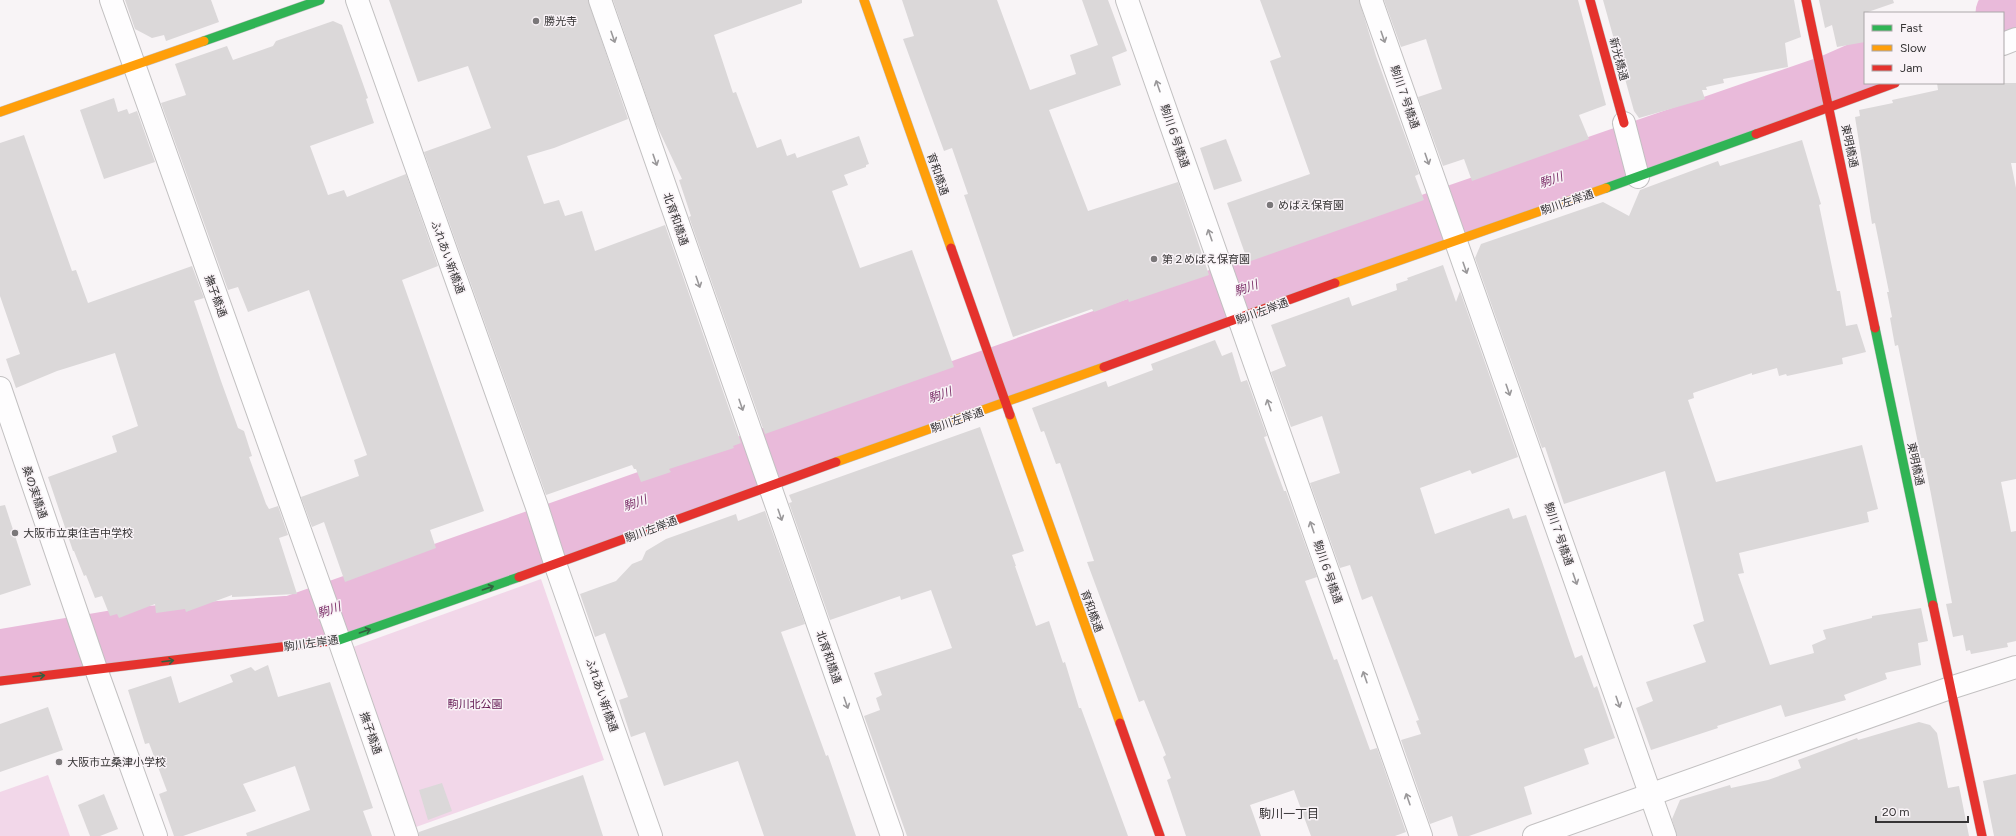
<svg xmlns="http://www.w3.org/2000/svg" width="2016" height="836" font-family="Figtree,'Noto Sans JP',sans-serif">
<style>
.green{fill:#f2d7e9}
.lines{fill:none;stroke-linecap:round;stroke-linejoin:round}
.river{stroke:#e9bada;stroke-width:55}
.building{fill:#dbd8d9}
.street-casing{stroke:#c2c0c1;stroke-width:24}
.fast-casing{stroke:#c2c0c1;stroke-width:10}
.slow-casing{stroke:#c2c0c1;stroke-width:10}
.jam-casing{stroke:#c2c0c1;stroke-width:10}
.street{stroke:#fefdfe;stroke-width:22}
.fast{stroke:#30b455;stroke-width:9}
.slow{stroke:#ff9f0a;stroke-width:9}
.jam{stroke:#e5322d;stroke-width:9}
.oneway{stroke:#9a989a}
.oneway2{stroke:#346140}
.poi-dot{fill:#7a7779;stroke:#f9f3f7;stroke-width:1.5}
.labels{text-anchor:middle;stroke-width:3;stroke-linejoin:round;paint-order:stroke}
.poi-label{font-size:11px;fill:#363435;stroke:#f9f3f7;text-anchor:start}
.street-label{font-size:11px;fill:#363435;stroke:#f9f3f7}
.park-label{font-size:11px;fill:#611550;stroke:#f9f3f7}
.water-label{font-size:12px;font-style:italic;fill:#7a2d67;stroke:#f9f3f7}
.neighbourhood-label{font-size:12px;fill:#363435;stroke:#f9f3f7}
</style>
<rect width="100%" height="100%" fill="#f8f4f6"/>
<g class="green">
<polygon points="541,579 604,760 416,827 353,647"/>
<polygon points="48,775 70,836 0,836 0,792"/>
</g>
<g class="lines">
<g class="river">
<polyline points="2003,13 2016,8"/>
<polyline points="0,657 129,635 293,623 1459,211 1831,82 1865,67"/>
</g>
</g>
<g class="building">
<polygon points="125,0 211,0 219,22 166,41 164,35 152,38 135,29"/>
<polygon points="389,0 588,0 628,119 554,148 527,156 544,204 559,200 565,216 582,211 595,251 665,225 741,443 733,446 734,448 669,469 671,472 641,482 636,469 634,469 632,465 546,495 424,152 491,128 468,66 418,82"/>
<polygon points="613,0 802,0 802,3 714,35 733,93 736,92 757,148 781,139 787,156 795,153 797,158 859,136 869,164 866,165 866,167 844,175 848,185 832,191 860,268 912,250 954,367 765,434 689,217 691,216 679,180 682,179 656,124"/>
<polygon points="902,0 997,0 1030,90 1076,74 1070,55 1098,45 1082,0 1108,0 1127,51 1112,57 1121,85 1049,110 1088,211 1178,182 1209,275 1129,302 1128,299 1094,312 1092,309 1013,337 964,195 968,194 952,148 944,151 903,39 914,36"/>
<polygon points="1260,0 1359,0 1376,56 1419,174 1415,176 1424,200 1248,262 1227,203 1310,174 1270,61 1281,57"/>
<polygon points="1384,0 1578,0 1606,105 1579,115 1589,139 1472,181 1464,159 1443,166 1418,97 1442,89 1426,39 1401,47"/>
<polygon points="1603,0 1794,0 1801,37 1785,43 1788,67 1723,79 1724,83 1706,87 1707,90 1702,90 1705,99 1639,118 1634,111"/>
<polygon points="1819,0 1893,0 1894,3 1865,13 1865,42 1837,47 1832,25 1825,28"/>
<polygon points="333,21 342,25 368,98 366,99 374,123 310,146 328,195 344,190 347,197 406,174 438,266 402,280 484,511 430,530 436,548 345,582 324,522 312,527 301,497 359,476 354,460 367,455 309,290 248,312 238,287 228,290 161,103 186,95 175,64 227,46 233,60 273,46 276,41"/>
<polygon points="1937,83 2016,83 2016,163 2011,163 2016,188 2016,479 2001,482 2011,532 2016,531 2016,641 2007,643 2008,647 1971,654 1970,650 1966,651 1963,635 1953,637 1946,604 1952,603 1924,458 1921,458 1898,345 1895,346 1890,318 1892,317 1887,292 1889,292 1875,223 1872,224 1855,117 1860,116 1859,110 1893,103 1892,100 1938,90"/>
<polygon points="114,98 118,112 127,109 129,114 137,111 155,162 104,179 80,110"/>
<polygon points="24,135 72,271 76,270 88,303 192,266 204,298 194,301 221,381 238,428 244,431 252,456 249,457 266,504 269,509 278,506 288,535 279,538 297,594 232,597 232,595 186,612 185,609 156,613 155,604 119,618 117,614 110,616 102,596 95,598 86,575 84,576 74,551 73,551 48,477 117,452 112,436 138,426 115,353 57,371 16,388 6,359 20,354 0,296 0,143"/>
<polygon points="1226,139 1242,181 1214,190 1200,148"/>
<polygon points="1802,140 1821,204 1819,205 1837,291 1840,291 1846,326 1857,324 1866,352 1842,358 1843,364 1787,376 1786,374 1779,376 1777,368 1752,375 1752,373 1693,393 1694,398 1688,400 1716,482 1862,445 1878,509 1867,512 1869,522 1739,553 1744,573 1738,574 1770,665 1814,653 1812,645 1826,639 1823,630 1872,618 1872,616 1921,608 1928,641 1918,643 1921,665 1885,673 1887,679 1844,695 1846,700 1785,717 1781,705 1717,726 1718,728 1651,750 1636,708 1653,701 1646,682 1706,662 1693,625 1704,621 1665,471 1564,504 1545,447 1542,448 1475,258 1481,244 1603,202 1629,216 1640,190 1718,161 1720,166"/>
<polygon points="1443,265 1456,302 1460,291 1518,457 1472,474 1470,470 1420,488 1435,534 1509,508 1513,519 1526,515 1575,658 1582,655 1594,688 1597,686 1615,738 1584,749 1589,764 1524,787 1532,814 1469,836 1458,836 1452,816 1430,824 1401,740 1421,734 1416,721 1419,720 1372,596 1362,600 1350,565 1340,568 1310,483 1340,473 1322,416 1291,427 1271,372 1286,366 1271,325 1349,297 1352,306 1397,290 1396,284 1408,280 1407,278"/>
<polygon points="1215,340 1222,356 1232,352 1241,382 1247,380 1267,436 1264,437 1284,491 1286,491 1317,577 1305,581 1334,660 1337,659 1370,750 1377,748 1406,832 1395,836 1311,836 1294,790 1250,805 1261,836 1186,836 1167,780 1171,778 1163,757 1166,755 1144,700 1139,702 1087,562 1094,561 1060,463 1056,464 1044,431 1041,432 1032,408 1106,381 1108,387 1153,370 1151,364"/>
<polygon points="980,427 1024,551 1012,555 1016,566 1015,566 1036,626 1049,621 1063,663 1065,662 1079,708 1081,708 1128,836 907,836 864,716 880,710 876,698 882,695 874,673 952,648 931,590 901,600 900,596 830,620 789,503 792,502 789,495"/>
<polygon points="5,505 31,585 0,595 0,506"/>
<polygon points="765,511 805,624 781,632 826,756 828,755 856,836 764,836 738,761 664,786 645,732 631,737 619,700 628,697 605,633 595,637 580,594 616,581 632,564 642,560 646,551 666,539 736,514 738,521"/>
<polygon points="268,665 278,697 330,682 373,808 363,811 372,836 247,836 246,833 310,810 295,766 243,784 256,811 183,836 174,836 159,794 167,791 149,743 145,744 128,690 171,676 179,703 233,682 230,675 251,667 255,671"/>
<polygon points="48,707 63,750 0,772 0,724"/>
<polygon points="1919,722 1930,725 1937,733 1948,788 1959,786 1969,836 1677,836 1672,819 1680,800 1730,785 1731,788 1768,780 1801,768 1798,760 1857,738 1858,740"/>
<polygon points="2016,774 2016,836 1994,836 1983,781"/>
<polygon points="583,775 603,836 419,836 419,832"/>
<polygon points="442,783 452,811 428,820 419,790"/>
<polygon points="104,794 118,829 100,836 90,836 78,805"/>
</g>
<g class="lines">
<g class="street-casing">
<g id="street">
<polyline points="111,0 339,640 407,836"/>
<polyline points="357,0 537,507 557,569 651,836"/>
<polyline points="600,0 892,836"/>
<polyline points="1127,0 1421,836"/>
<polyline points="1371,0 1665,836"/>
<polyline points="2003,44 2016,39"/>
<polyline points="1624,123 1638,177"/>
<polyline points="0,388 96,669 156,836"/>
<polyline points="1534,836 1950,688 2016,667"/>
</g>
</g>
<g class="fast-casing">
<g id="fast">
<polyline points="204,41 320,0"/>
<polyline points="1606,188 1756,134"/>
<polyline points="1875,328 1933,605"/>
<polyline points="330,641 339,640 519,577"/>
</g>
</g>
<g class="slow-casing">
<g id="slow">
<polyline points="864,0 951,248"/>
<polyline points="0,112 204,41"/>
<polyline points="1335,283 1606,188"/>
<polyline points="1010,415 1120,723"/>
<polyline points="836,462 1104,367"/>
</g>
</g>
<g class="jam-casing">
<g id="jam">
<polyline points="1590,0 1624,123"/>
<polyline points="1806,0 1875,328"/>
<polyline points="1756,134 1895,83"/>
<polyline points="951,248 1010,415"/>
<polyline points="1104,367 1335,283"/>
<polyline points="519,577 836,462"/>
<polyline points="1933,605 1982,836"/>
<polyline points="0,681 330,641"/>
<polyline points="1120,723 1160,836"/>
</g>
</g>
<use href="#street" class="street"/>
<use href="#fast" class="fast"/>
<use href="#slow" class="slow"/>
<use href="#jam" class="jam"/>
</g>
<defs><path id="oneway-shaft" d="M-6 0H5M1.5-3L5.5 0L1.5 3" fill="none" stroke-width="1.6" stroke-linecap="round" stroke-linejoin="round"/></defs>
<g class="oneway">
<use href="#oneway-shaft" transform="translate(613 37) rotate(71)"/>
<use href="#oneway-shaft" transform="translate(1383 37) rotate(71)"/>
<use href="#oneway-shaft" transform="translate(1158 86) rotate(-109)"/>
<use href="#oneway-shaft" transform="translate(1427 159) rotate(71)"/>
<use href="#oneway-shaft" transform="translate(655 160) rotate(71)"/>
<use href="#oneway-shaft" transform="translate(1210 235) rotate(-109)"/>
<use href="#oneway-shaft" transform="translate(1465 268) rotate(71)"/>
<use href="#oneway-shaft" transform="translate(698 282) rotate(71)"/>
<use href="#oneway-shaft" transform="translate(1508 390) rotate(71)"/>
<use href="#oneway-shaft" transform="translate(741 405) rotate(71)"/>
<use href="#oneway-shaft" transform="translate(1269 405) rotate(-109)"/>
<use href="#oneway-shaft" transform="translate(780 515) rotate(71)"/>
<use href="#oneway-shaft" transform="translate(1312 527) rotate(-109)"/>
<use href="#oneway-shaft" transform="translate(1575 579) rotate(71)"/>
<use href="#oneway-shaft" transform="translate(1365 677) rotate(-109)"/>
<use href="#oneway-shaft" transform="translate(1618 702) rotate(71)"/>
<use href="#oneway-shaft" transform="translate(846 703) rotate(71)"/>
<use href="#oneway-shaft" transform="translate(1408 799) rotate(-109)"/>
</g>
<g class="oneway2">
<use href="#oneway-shaft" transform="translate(488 588) rotate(-19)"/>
<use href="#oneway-shaft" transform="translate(365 631) rotate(-19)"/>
<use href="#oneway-shaft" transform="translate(168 661) rotate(-7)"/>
<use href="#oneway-shaft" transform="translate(39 676) rotate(-7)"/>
</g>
<g class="poi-dot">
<circle cx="536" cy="21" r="4"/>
<circle cx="1270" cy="205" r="4"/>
<circle cx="1154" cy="259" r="4"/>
<circle cx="15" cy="533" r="4"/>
<circle cx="59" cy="762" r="4"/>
</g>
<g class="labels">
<g class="poi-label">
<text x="544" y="25">勝光寺</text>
<text x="1278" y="209">めばえ保育園</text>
<text x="1162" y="263">第２めばえ保育園</text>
<text x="23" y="537">大阪市立東住吉中学校</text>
<text x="67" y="766">大阪市立桑津小学校</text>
</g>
<g class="street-label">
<text transform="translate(1619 59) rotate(75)" y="4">新光橋通</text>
<text transform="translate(1405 97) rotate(71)" y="4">駒川７号橋通</text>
<text transform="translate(1175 136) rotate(71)" y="4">駒川６号橋通</text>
<text transform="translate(1850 146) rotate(78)" y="4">東明橋通</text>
<text transform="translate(938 174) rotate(71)" y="4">育和橋通</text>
<text transform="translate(1567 202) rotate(-19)" y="4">駒川左岸通</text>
<text transform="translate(676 219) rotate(71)" y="4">北育和橋通</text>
<text transform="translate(448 257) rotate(70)" y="4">ふれあい新橋通</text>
<text transform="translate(216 296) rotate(70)" y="4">撫子橋通</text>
<text transform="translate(1262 311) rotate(-20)" y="4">駒川左岸通</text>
<text transform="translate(957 420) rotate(-19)" y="4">駒川左岸通</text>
<text transform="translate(1916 464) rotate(78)" y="4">東明橋通</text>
<text transform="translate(35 492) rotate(71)" y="4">桑の実橋通</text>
<text transform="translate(651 529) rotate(-20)" y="4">駒川左岸通</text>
<text transform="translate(1559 534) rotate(71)" y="4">駒川７号橋通</text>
<text transform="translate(1328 572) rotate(71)" y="4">駒川６号橋通</text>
<text transform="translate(1092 611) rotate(70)" y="4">育和橋通</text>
<text transform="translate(311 643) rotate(-8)" y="4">駒川左岸通</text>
<text transform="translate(829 657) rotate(71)" y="4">北育和橋通</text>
<text transform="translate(602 695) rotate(71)" y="4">ふれあい新橋通</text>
<text transform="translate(371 733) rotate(71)" y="4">撫子橋通</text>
</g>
<g class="park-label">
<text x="475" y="708">駒川北公園</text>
</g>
<g class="water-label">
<text transform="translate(1551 180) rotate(-19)" y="4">駒川</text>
<text transform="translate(1246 288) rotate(-19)" y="4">駒川</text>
<text transform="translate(940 395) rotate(-19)" y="4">駒川</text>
<text transform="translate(635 503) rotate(-19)" y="4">駒川</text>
<text transform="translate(329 610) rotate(-19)" y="4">駒川</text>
</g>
<g class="neighbourhood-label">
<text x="1289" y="818">駒川一丁目</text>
</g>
</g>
<rect x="1864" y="12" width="140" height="72" fill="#f9f3f7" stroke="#aba7a9"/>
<rect x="1872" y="25" width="20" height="6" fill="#30b455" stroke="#aba7a9"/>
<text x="1900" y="32" font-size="12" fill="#363435">Fast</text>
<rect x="1872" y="45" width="20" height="6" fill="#ff9f0a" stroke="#aba7a9"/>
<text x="1900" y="52" font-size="12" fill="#363435">Slow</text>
<rect x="1872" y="65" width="20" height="6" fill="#e5322d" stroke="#aba7a9"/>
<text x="1900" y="72" font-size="12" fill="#363435">Jam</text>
<path d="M1876 816v6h92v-6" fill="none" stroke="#363435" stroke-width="2"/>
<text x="1882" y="816" font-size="12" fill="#363435" stroke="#f9f3f7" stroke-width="3" paint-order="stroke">20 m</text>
</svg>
